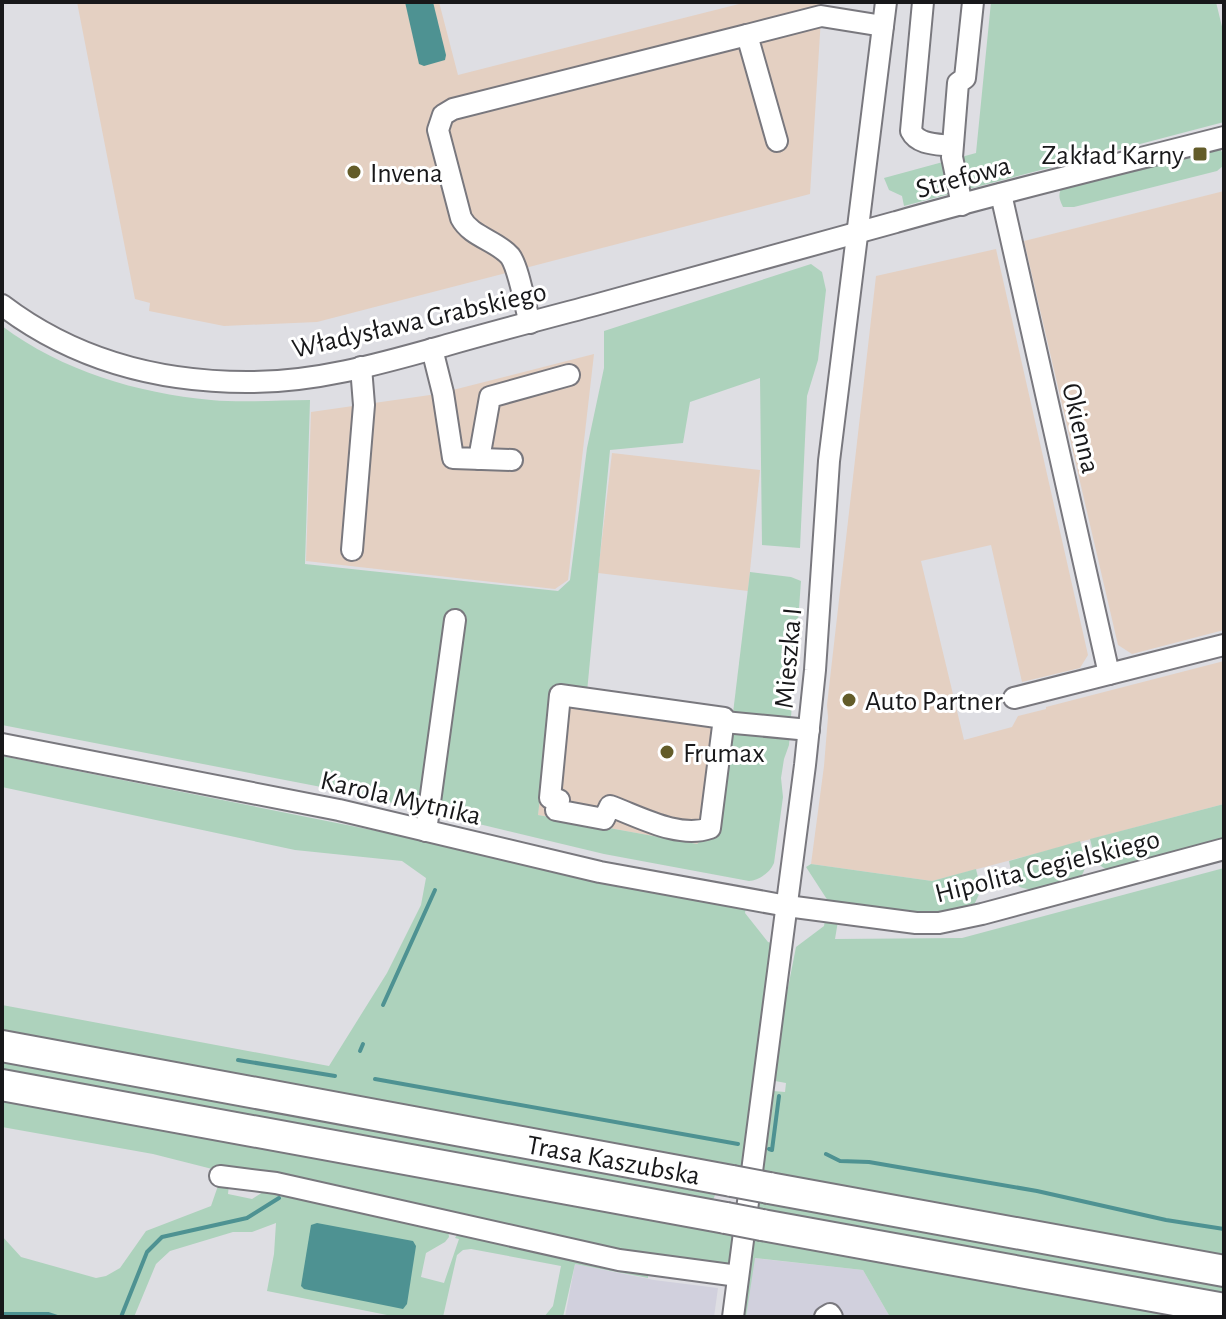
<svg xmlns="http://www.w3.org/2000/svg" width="1226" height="1319" font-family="'Alegreya Sans',sans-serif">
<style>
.built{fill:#d1d0dd}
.industrial{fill:#e4d0c2}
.green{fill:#add2bc}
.water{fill:#4e9292}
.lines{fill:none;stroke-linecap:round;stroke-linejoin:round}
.stream{stroke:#4e9292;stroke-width:4}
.minor-casing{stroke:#79787e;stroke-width:24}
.highway-casing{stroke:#79787e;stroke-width:34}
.minor{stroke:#fff;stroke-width:20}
.highway{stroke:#fff;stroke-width:30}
.highway-bridge-casing{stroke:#79787e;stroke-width:34;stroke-linecap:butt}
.highway-bridge{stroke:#fff;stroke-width:30}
.poi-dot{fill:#635c29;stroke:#fff;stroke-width:3}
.labels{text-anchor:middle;stroke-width:6;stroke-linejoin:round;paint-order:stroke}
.poi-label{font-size:28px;fill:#18181a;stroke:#fff;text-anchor:start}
.street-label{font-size:28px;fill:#18181a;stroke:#fff}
</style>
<rect width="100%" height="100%" fill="#dedee3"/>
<g class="built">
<polygon points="754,1258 863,1270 890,1317 746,1317"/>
<polygon points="575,1264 654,1280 718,1288 714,1317 565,1317"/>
</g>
<g class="industrial">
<polygon points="77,2 439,2 458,75 747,2 822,2 810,194 317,322 224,326 149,311 150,303 135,299"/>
<polygon points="1224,191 1224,630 1132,654 1118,645 1024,241"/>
<polygon points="996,249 1088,655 1080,668 1022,682 991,545 921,561 964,740 1012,727 1018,716 1046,709 1046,707 1224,661 1224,804 932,881 811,864 824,766 828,717 827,705 876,276"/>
<polygon points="594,354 568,580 555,589 306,561 311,412 437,394"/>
<polygon points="612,453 760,470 748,591 598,573"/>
<polygon points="553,688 733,711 719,828 697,844 538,815"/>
</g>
<g class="green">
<polygon points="991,2 1216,2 1224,35 1224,122 904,206 902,196 889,190 884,178 976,153"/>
<path d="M 1210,149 L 1220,149 L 1224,155 L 1223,166 L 1217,171 L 1074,207 L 1063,207 C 1059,199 1057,192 1064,186 Z"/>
<path d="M 811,264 L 822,272 L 826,290 L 818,360 L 807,396 L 800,548 L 762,545 L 760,378 L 690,402 L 683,443 L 610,450 L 587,692 L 553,689 L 538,815 L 697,844 L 719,828 L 731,732 L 790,733 L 789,745 L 784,759 L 781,778 L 783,797 L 774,863 C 770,873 759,880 749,881 L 604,854 L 342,791 L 2,725 L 2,326 C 62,371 137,393 211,400 C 244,403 278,400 310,400 L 305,564 L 558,591 L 570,580 L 587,448 L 604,368 L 604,331 Z"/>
<polygon points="750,572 791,577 801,581 791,717 788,719 733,713"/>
<polygon points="2,733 341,799 602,861 745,888 748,893 2,737"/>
<polygon points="2,756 407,837 746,907 745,913 768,942 775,944 747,1169 717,1161 703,1161 2,1032 2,1005 329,1066 387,973 421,905 426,878 402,861 295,850 2,787"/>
<path d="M 1224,804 L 1224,841 L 1114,870 C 1095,870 1094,854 1090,839 Z"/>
<path d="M 1080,841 C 1083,851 1088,864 1083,873 C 1076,886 1028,895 1017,885 C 1011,879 1011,869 1009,861 Z"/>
<path d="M 811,864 L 932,881 L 976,869 L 981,890 L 974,905 C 929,923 877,909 830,904 L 806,867 Z"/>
<polygon points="1224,868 1224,1317 890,1317 863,1270 755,1258 746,1317 744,1317 773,1091 785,1092 786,1083 775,1081 784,1008 796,947 824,926 825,920 838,921 835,939 962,938"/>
<polygon points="2,1055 707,1184 707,1193 715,1195 713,1200 2,1078"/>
<polygon points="2,1100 739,1235 731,1265 677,1265 228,1173 153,1154 2,1127"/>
<polygon points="220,1180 229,1184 228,1194 252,1199 271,1187 448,1230 449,1237 445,1242 426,1253 421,1277 444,1283 459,1239 455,1238 459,1232 648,1271 648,1278 575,1264 563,1317 544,1317 553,1306 561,1266 471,1249 463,1250 457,1255 443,1317 397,1317 267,1291 274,1254 276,1223 252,1232 233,1232 170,1251 156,1264 134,1317 2,1317 2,1236 21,1257 96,1278 106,1276 120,1268 146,1231 211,1206"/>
</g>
<g class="water">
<polygon points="405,2 433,2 446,55 445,60 424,66 419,64"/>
<polygon points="317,1223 413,1241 416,1246 407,1304 403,1309 304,1289 301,1286 311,1225"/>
</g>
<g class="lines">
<g class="stream">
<polyline points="383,1005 435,890"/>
<polyline points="360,1051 363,1044"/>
<polyline points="238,1060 335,1076"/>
<polyline points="375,1079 738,1144"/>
<polyline points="769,1149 772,1150 779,1096"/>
<polyline points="826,1154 840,1161 869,1162 1037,1191 1166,1220 1224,1229"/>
<polyline points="2,1314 48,1314 57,1317"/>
<polyline points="121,1317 147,1252 162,1237 247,1218 279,1198"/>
</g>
<g class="minor-casing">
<g id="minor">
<path d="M 923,2 L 911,131 C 918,145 937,144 952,146"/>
<polyline points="777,141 747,35 821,16 883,26"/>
<polyline points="1001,194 1109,674"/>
<polyline points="962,205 952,157 958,83 965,78 973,2"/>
<path d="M 2,305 C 73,359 158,382 247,382 C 314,383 383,363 447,345 C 496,331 546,318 595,305 C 696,278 796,250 896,222 C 1005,191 1115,165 1224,137"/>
<path d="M 530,323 C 525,307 519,268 510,256 C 496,240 471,237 461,218 L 438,130 L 443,115 L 453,109 L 747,35"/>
<polyline points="432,349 443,393 453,458 512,460"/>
<polyline points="479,459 490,397 569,375"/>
<polyline points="352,550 364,405 361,367"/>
<path d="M 560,695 L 724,718 L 710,828 C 679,839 640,817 610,806 L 604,819 L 556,810 L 559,800 L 550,798 Z"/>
<polyline points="1014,698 1224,645"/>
<polyline points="724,722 809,730"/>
<polyline points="2,744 339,810 600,872 787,906 916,923 939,923 982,914 1224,849"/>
<polyline points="426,831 455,620"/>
<polyline points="220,1176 276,1183 619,1260 738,1276"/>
<polyline points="733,1317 805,765 815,670 829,461 886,2"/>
<polyline points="825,1317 830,1314 832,1317"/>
</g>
</g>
<g class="highway-casing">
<g id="highway">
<path id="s1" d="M 2,1046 L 732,1181"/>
<polyline points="2,1085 726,1218"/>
<polyline points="769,1188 1224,1271"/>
<polyline points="762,1225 1224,1309"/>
</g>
</g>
<use href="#minor" class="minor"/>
<use href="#highway" class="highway"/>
<g class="highway-bridge-casing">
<g id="highway-bridge">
<polyline points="732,1181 769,1188"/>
<polyline points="726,1218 762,1225"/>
</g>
</g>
<use href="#highway-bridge" class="highway-bridge"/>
</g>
<g class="poi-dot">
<rect x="1192" y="146" width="16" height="16" rx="4"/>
<circle cx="354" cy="172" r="8"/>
<circle cx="849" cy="700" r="8"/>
<circle cx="667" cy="752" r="8"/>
</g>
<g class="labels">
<g class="poi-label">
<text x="1184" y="164" text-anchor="end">Zakład Karny</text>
<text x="370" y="182">Invena</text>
<text x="865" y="710">Auto Partner</text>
<text x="683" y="762">Frumax</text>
</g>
<g class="street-label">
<text transform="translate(963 176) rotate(-15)" y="10">Strefowa</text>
<text transform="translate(419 319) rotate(-13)" y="10">Władysława Grabskiego</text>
<text transform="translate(1082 428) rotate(77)" y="10">Okienna</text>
<text transform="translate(787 658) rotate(-85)" y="10">Mieszka I</text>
<text transform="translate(401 797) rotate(13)" y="10">Karola Mytnika</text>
<text transform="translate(1047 865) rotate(-14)" y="10">Hipolita Cegielskiego</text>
<text dy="10" stroke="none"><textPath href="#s1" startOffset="622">Trasa Kaszubska</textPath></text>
</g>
</g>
<rect width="1226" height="1319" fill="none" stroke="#18181a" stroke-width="8"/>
</svg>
